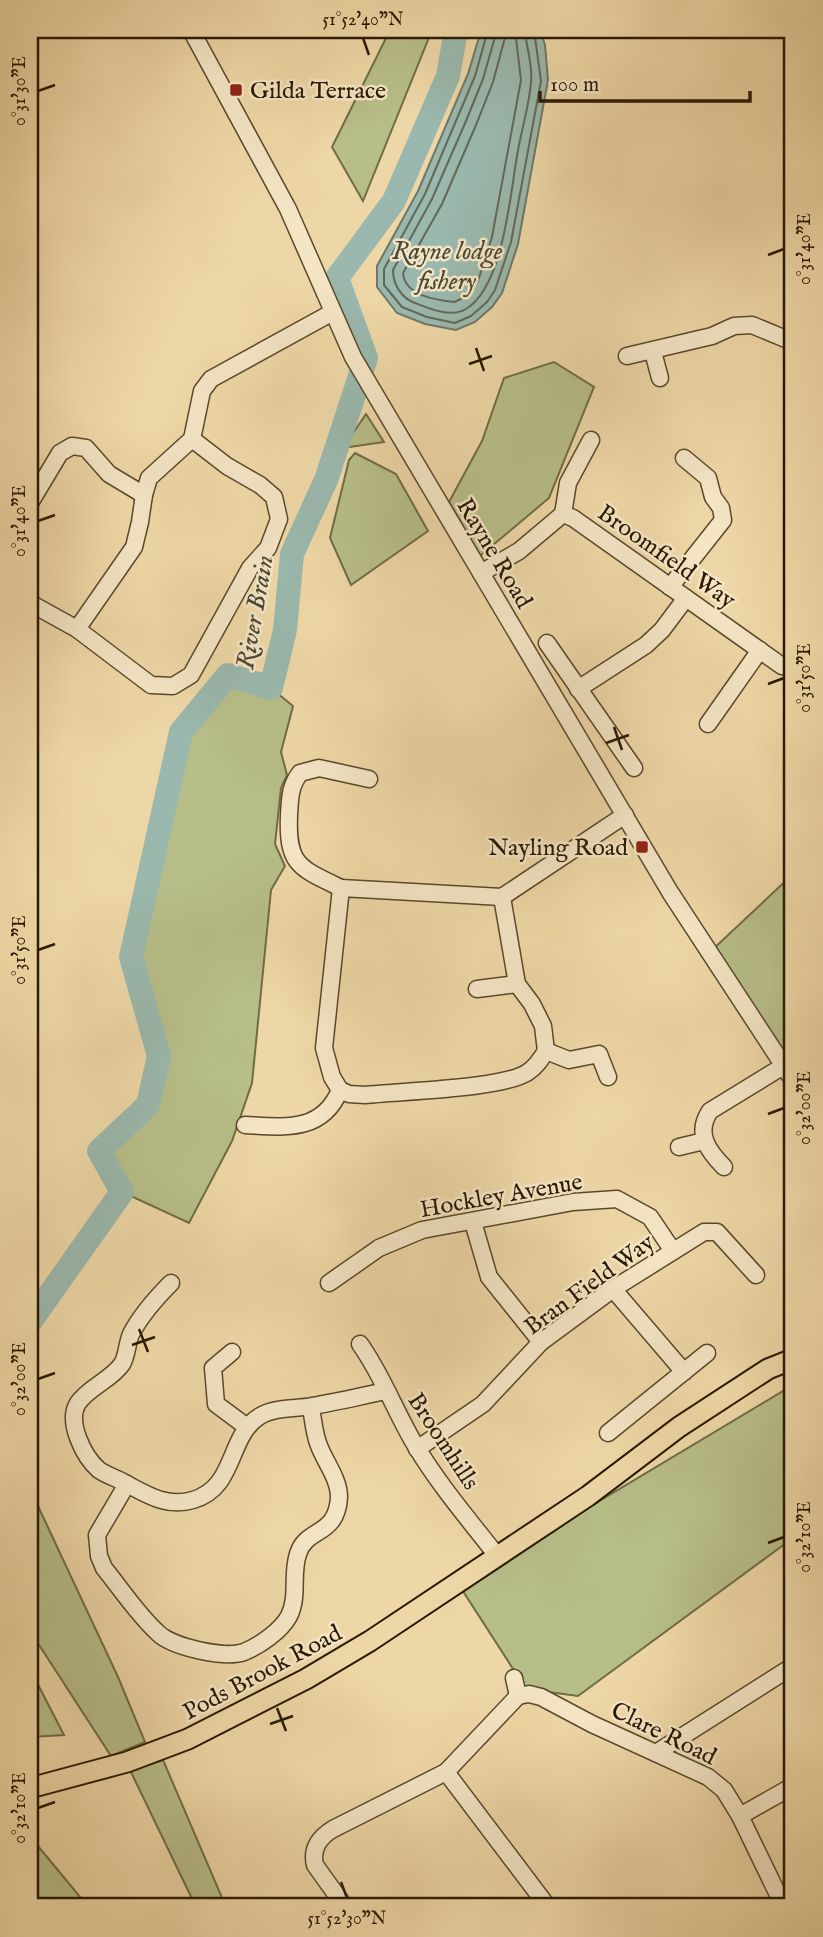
<svg xmlns="http://www.w3.org/2000/svg" width="823" height="1937" font-family="'IM FELL English',serif">
<style>
.green{fill:#b7be88;stroke:#706c46;stroke-width:2}
.water{fill:#9ab8ad;stroke:#6d7869;stroke-width:2}
.lines{fill:none;stroke-linecap:round;stroke-linejoin:round}
.shore{stroke:#626858;stroke-width:2}
.river{stroke:#9ab8ad;stroke-width:24}
.minor-casing{stroke:#5a482c;stroke-width:19}
.major-casing{stroke:#291903;stroke-width:23}
.minor{stroke:#f4e5c5;stroke-width:16}
.major{stroke:#eed7a6;stroke-width:19}
.ticks{fill:none;stroke:#291903;stroke-width:2.5}
.poi-dot{fill:#8f2418;stroke:#f4e5c5;stroke-width:2.5}
.labels{text-anchor:middle;stroke-width:5;stroke-linejoin:round;paint-order:stroke}
.poi-label{font-size:24px;fill:#291903;stroke:#f4e5c5;text-anchor:start}
.street-label{font-size:24px;fill:#291903;stroke:#f4e5c5}
.water-label{font-size:26px;font-style:italic;fill:#4b4936;stroke:#f4e5c5}
.neatline{fill:none;stroke:#291903;stroke-width:2.5}
.ticks-label{font-size:18px;text-anchor:middle;fill:#291903}
</style>
<rect width="100%" height="100%" fill="#eed7a6"/>
<filter id="stains"><feTurbulence type="fractalNoise" baseFrequency=".00286" numOctaves="4"/><feColorMatrix values="0 0 0 0 .2 0 0 0 0 .09 0 0 0 0 .02 0 0 0 .5 -.17"/></filter>
<radialGradient id="worn" r=".72"><stop offset=".6" stop-color="#630" stop-opacity="0"/><stop offset="1" stop-color="#630" stop-opacity=".3"/></radialGradient>
<g class="green">
<polygon points="390,30 432,30 363,201 332,147"/>
<polygon points="554,362 594,387 549,498 480,556 449,502 482,441 504,378"/>
<polygon points="366,414 384,442 343,448"/>
<polygon points="355,453 396,474 428,531 351,585 330,538 349,460"/>
<polygon points="228,675 271,688 293,706 281,752 287,775 281,788 275,844 285,866 271,890 252,1083 232,1141 189,1223 122,1192 99,1151 148,1105 159,1056 131,957 181,732"/>
<polygon points="793,874 793,1085 710,952"/>
<polygon points="793,1385 793,1538 578,1696 526,1689 459,1585"/>
<polygon points="30,1489 118,1677 145,1742 111,1756 30,1631"/>
<polygon points="30,1669 64,1735 30,1737"/>
<polygon points="163,1760 226,1907 196,1907 130,1770"/>
<polygon points="33,1840 81,1898 69,1907 30,1907 30,1841"/>
</g>
<polygon class="water" points="484,30 540,30 545,45 548,80 518,244 502,293 492,307 475,322 456,330 425,324 397,313 377,287 377,266 418,191 468,74 480,34"/>
<g class="lines">
<g class="shore">
<polyline points="488,30 475,76 425,194 384,269 384,285 402,307 427,317 455,323 471,316 487,302 495,290 511,242 541,81 534,30"/>
<path d="M 497,30 L 483,79 L 466,121 L 432,199 L 393,270 C 393,284 401,298 415,303 C 430,309 451,318 466,309 C 503,287 510,196 517,156 C 521,131 529,107 531,82 C 533,64 526,47 525,30"/>
<path d="M 507,30 L 493,82 L 476,125 L 442,204 L 403,273 C 405,296 436,300 454,302 L 461,299 L 478,281 L 492,237 L 521,80 L 515,30"/>
</g>
<polyline class="river" points="30,1322 122,1192 99,1151 148,1105 159,1056 131,957 181,732 228,675 271,688 285,630 292,554 326,480 366,358 337,278 394,201 448,76 456,30"/>
<g class="minor-casing">
<g id="minor">
<polyline points="191,30 288,209 353,357 670,892 793,1080"/>
<polyline points="653,352 660,378"/>
<polyline points="627,356 712,336 734,326 752,325 793,342"/>
<polyline points="30,503 60,453 72,446 86,448 109,474 144,495"/>
<polyline points="563,514 568,483 591,440"/>
<polyline points="481,573 519,551 563,514 573,518 782,666 793,667"/>
<polyline points="670,587 723,520 721,508 713,497 708,478 684,458"/>
<polyline points="30,603 77,629 151,685 173,686 191,675 250,568 268,548 279,519 274,497 260,485 227,466 192,439"/>
<polyline points="77,629 134,547 140,522 144,495 149,478 192,439 202,391 211,379 333,312"/>
<polyline points="547,643 634,768"/>
<polyline points="578,689 646,645 662,630 686,598"/>
<polyline points="708,724 760,650"/>
<path d="M 341,888 C 299,868 287,865 289,815 C 290,798 290,786 300,773 L 319,768 L 369,779"/>
<polyline points="502,897 517,984 532,1004 543,1026 546,1051"/>
<polyline points="477,989 517,984"/>
<path d="M 608,1077 L 599,1054 L 569,1060 L 546,1051 C 541,1059 536,1067 528,1072 C 504,1089 400,1091 365,1095 L 349,1094 L 340,1090 L 332,1077 L 324,1048 L 341,888 L 502,897 L 625,815"/>
<path d="M 245,1125 C 284,1127 322,1133 340,1090"/>
<polyline points="679,1147 704,1141"/>
<path d="M 724,1167 C 708,1151 695,1133 710,1111 L 785,1065"/>
<polyline points="473,1222 489,1277 541,1342"/>
<path d="M 171,1283 C 156,1298 141,1315 131,1334 C 127,1343 127,1356 122,1364 C 111,1380 89,1387 78,1403 C 66,1422 84,1457 99,1470 C 106,1475 116,1478 123,1482 C 146,1494 166,1508 193,1500 C 237,1487 227,1436 260,1416 C 275,1407 296,1409 312,1406 C 337,1402 361,1396 386,1391"/>
<polyline points="329,1283 379,1248 422,1230 573,1202 617,1199 650,1217 673,1251"/>
<polyline points="613,1289 684,1372"/>
<path d="M 360,1344 C 383,1376 396,1414 417,1448 C 440,1486 470,1521 498,1557"/>
<polyline points="232,1352 213,1368 216,1404 247,1427"/>
<polyline points="608,1433 707,1353"/>
<polyline points="417,1449 483,1404 541,1342 613,1289 704,1232 717,1232 756,1275"/>
<path d="M 127,1484 L 97,1535 L 99,1556 L 104,1568 C 121,1589 138,1615 158,1633 C 172,1647 225,1659 244,1652 C 259,1646 281,1631 289,1616 C 299,1596 291,1575 298,1554 C 306,1527 337,1537 339,1497 C 339,1478 324,1461 318,1443 C 314,1432 313,1419 311,1407"/>
<polyline points="514,1678 518,1696"/>
<polyline points="518,1696 529,1694 541,1697 592,1724 708,1777 724,1790 740,1816 784,1907"/>
<polyline points="656,1753 793,1666"/>
<polyline points="446,1772 548,1907"/>
<polyline points="740,1816 793,1786"/>
<path d="M 345,1907 L 315,1865 C 311,1848 320,1837 333,1829 L 446,1772 L 518,1696"/>
</g>
</g>
<g class="major-casing">
<polyline id="major" points="30,1788 127,1762 188,1739 306,1679 370,1641 588,1496 679,1427 768,1369 793,1359"/>
</g>
<use href="#minor" class="minor"/>
<use href="#major" class="major"/>
</g>
<path class="ticks" d="M 363,38 L 369,55M 38,91 L 55,85M 768,255 L 784,249M 476,348 L 484,371M 469,364 L 492,356M 38,521 L 55,515M 768,684 L 784,678M 614,727 L 622,750M 606,743 L 629,735M 38,950 L 55,944M 768,1114 L 784,1108M 139,1329 L 148,1352M 132,1345 L 155,1337M 38,1379 L 55,1373M 768,1543 L 784,1537M 277,1708 L 286,1731M 270,1724 L 293,1716M 38,1808 L 55,1802M 341,1882 L 347,1898"/>
<g class="poi-dot">
<rect x="229" y="83" width="14" height="14" rx="3.5"/>
<rect x="635" y="840" width="14" height="14" rx="3.5"/>
</g>
<g class="labels">
<g class="poi-label">
<text x="250" y="98">Gilda Terrace</text>
<text x="628" y="855" text-anchor="end">Nayling Road</text>
</g>
<g class="street-label">
<text transform="translate(495 553) rotate(59)" y="8">Rayne Road</text>
<text transform="translate(667 556) rotate(35)" y="8">Broomfield Way</text>
<text transform="translate(501 1195) rotate(-10)" y="8">Hockley Avenue</text>
<text transform="translate(589 1284) rotate(-36)" y="8">Bran Field Way</text>
<text transform="translate(444 1441) rotate(57)" y="8">Broomhills</text>
<text transform="translate(262 1672) rotate(-28)" y="8">Pods Brook Road</text>
<text transform="translate(664 1733) rotate(26)" y="8">Clare Road</text>
</g>
<g class="water-label">
<text x="447" y="259">Rayne lodge<tspan x="447" dy="30">fishery</tspan></text>
<text transform="translate(254 612) rotate(-80)" y="9">River Brain</text>
</g>
</g>
<rect width="823" height="1937" fill="none" stroke="#eed7a6" stroke-width="77"/>
<path d="M540 91v10h210v-10" fill="none" stroke="#291903" stroke-width="3.5"/>
<text x="550" y="91" font-size="21" fill="#291903" stroke="#f4e5c5" stroke-width="5" paint-order="stroke">100 m</text>
<rect x="38" y="38" width="746" height="1860" class="neatline"/>
<g class="ticks-label">
<text x="363" y="25">51°52'40"N</text>
<text transform="translate(19 91) rotate(-90)" y="6">0°31'30"E</text>
<text transform="translate(804 249) rotate(-90)" y="6">0°31'40"E</text>
<text transform="translate(19 521) rotate(-90)" y="6">0°31'40"E</text>
<text transform="translate(804 678) rotate(-90)" y="6">0°31'50"E</text>
<text transform="translate(19 950) rotate(-90)" y="6">0°31'50"E</text>
<text transform="translate(804 1108) rotate(-90)" y="6">0°32'00"E</text>
<text transform="translate(19 1379) rotate(-90)" y="6">0°32'00"E</text>
<text transform="translate(804 1537) rotate(-90)" y="6">0°32'10"E</text>
<text transform="translate(19 1808) rotate(-90)" y="6">0°32'10"E</text>
<text x="347" y="1924">51°52'30"N</text>
</g>
<rect width="100%" height="100%" filter="url(#stains)"/>
<rect width="100%" height="100%" fill="url(#worn)"/>
</svg>
